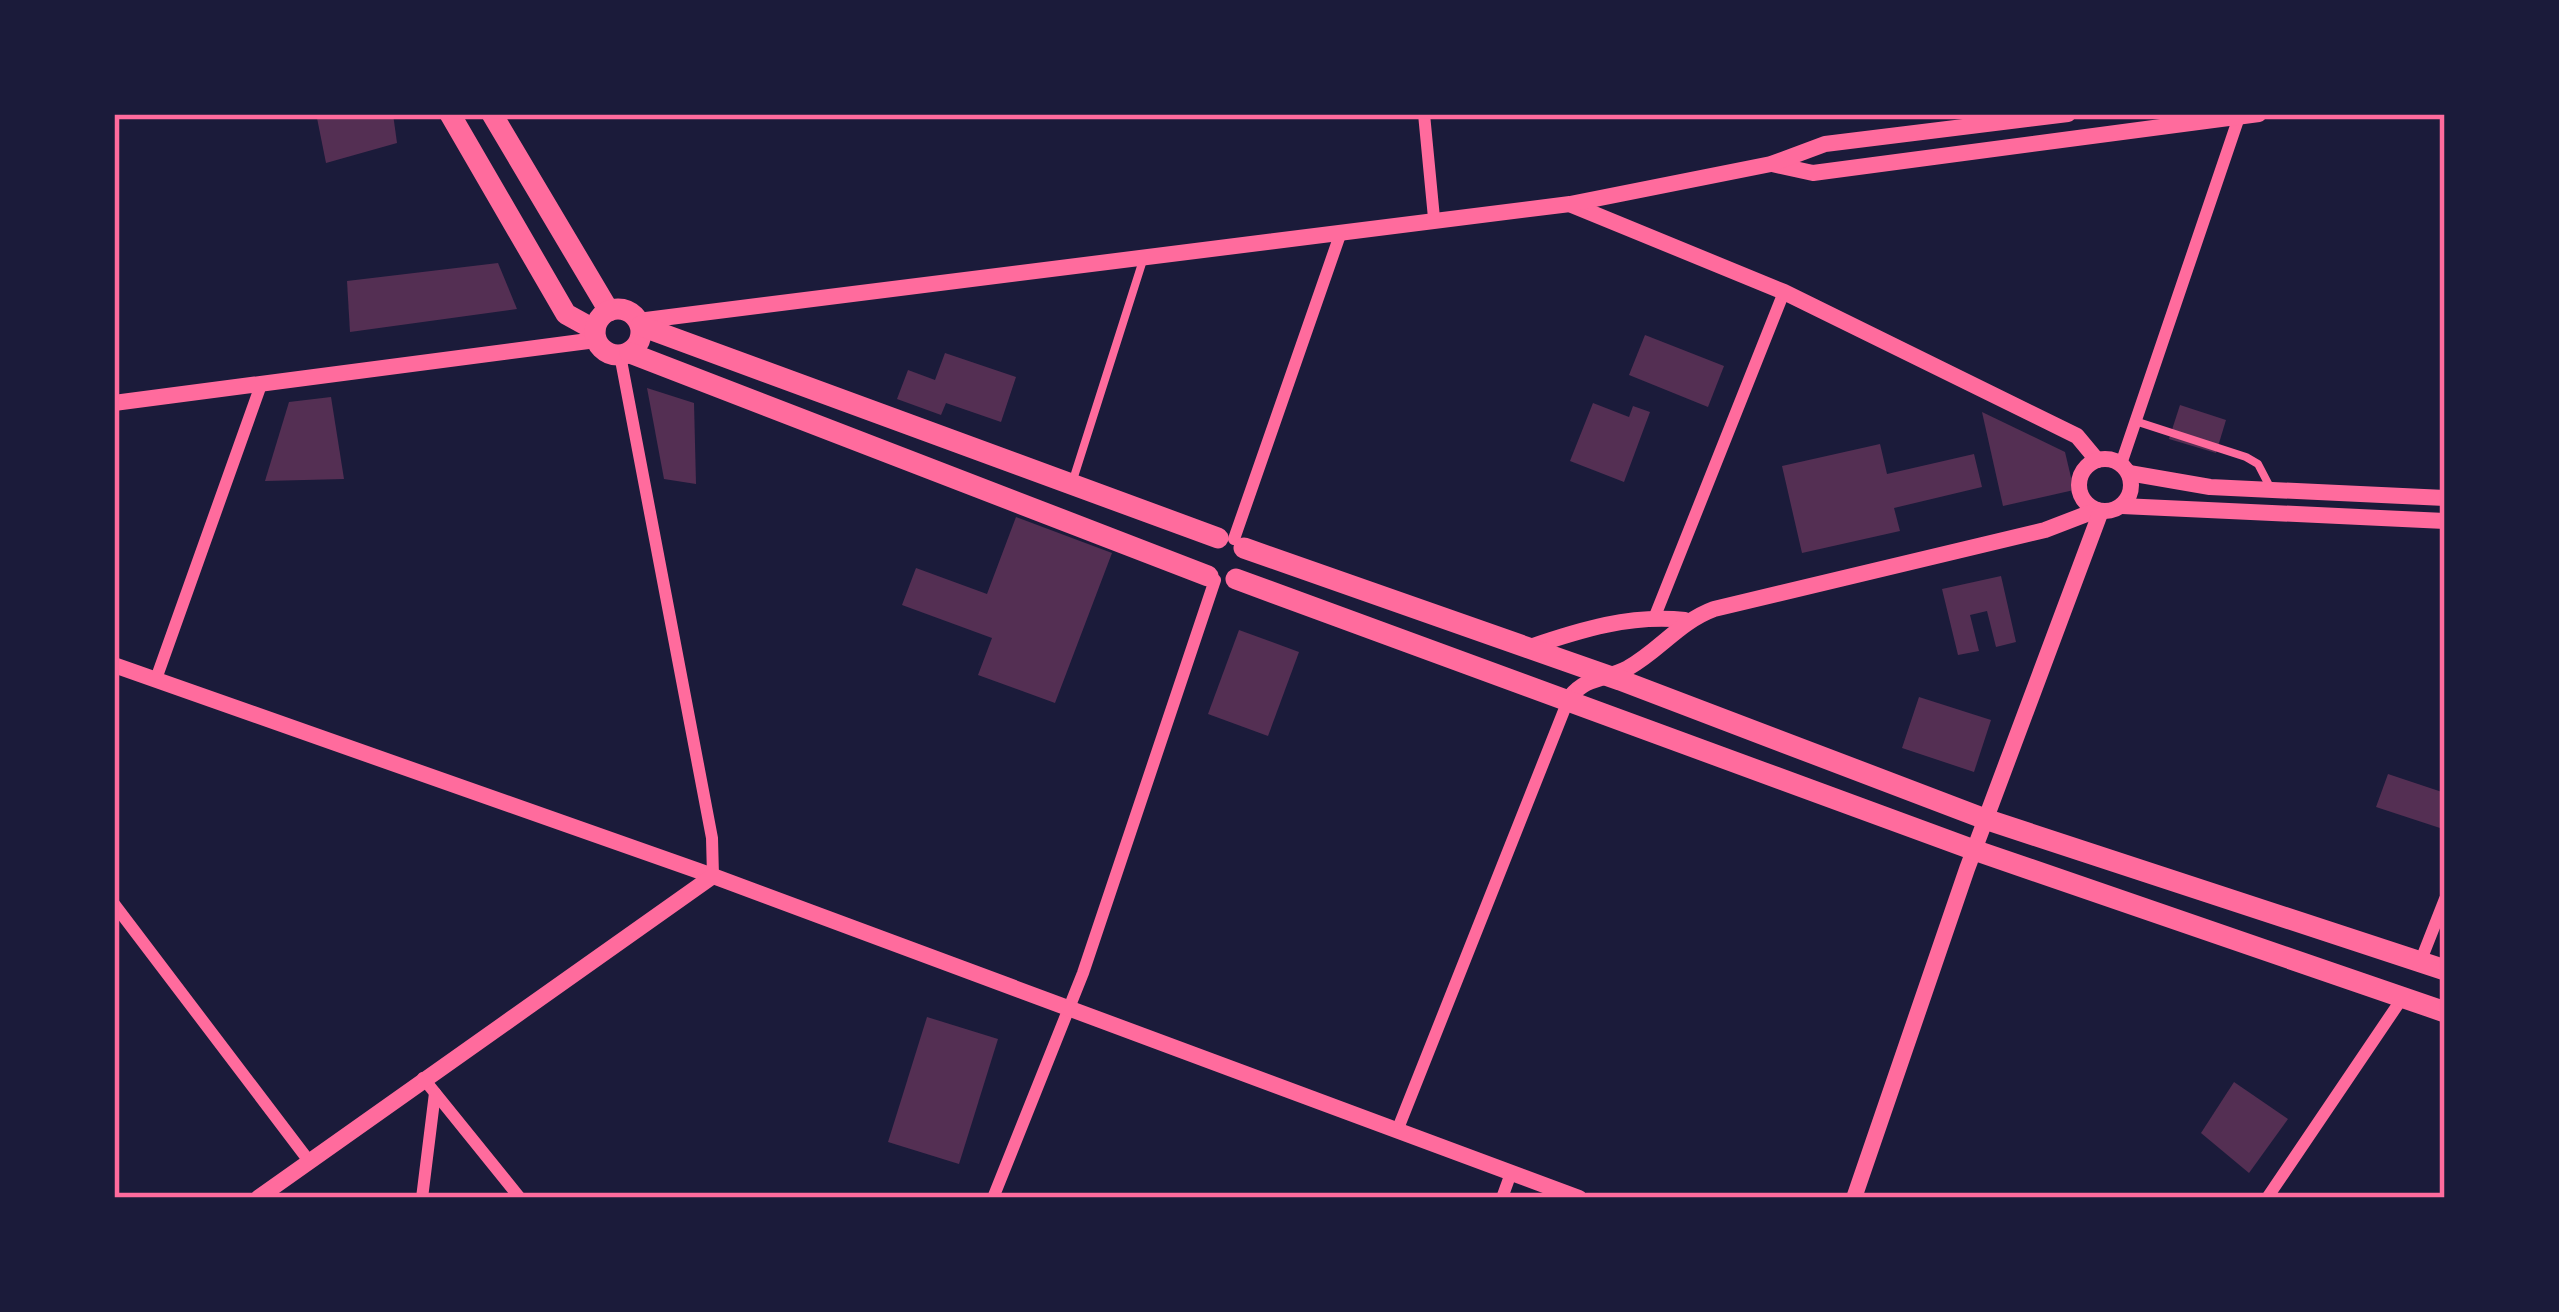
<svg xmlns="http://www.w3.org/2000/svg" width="2559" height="1312" font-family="Lato,sans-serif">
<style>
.building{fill:#542f53}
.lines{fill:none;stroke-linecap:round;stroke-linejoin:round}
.service{stroke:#ff6b9d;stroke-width:8}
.minor{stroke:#ff6b9d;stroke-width:12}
.tertiary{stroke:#ff6b9d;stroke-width:16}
.secondary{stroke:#ff6b9d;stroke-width:21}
.neatline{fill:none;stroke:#ff6b9d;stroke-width:4.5}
</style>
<rect width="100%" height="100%" fill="#1b1b3a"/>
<g class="building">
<polygon points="334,114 393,114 397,143 326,163 317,118"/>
<polygon points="498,263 517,309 350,332 347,281"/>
<polygon points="1645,335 1724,366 1708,407 1629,375"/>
<polygon points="945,353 1016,377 1001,422 946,403 941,415 897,399 908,370 935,380"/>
<polygon points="647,388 694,403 696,484 664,479"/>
<polygon points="331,397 344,479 265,481 289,402"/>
<polygon points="1593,403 1629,417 1633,406 1650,412 1624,482 1570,461"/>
<polygon points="2180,405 2226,420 2216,453 2169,439"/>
<polygon points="1982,412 2065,452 2074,490 2003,506"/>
<polygon points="1880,444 1887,474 1974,454 1982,487 1894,508 1900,531 1802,553 1782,466"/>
<polygon points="1016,517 1112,553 1055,703 978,675 992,638 902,605 916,568 987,594"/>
<polygon points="2001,576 2016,642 1996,647 1987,611 1970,615 1979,651 1958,655 1942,589"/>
<polygon points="1239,630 1299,652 1268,736 1208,714"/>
<polygon points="1919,697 1991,720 1974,772 1902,748"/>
<polygon points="2388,774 2445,793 2440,828 2376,807"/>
<polygon points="927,1017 998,1039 959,1164 888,1142"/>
<polygon points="2234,1082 2288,1119 2249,1173 2201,1133"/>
</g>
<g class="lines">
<g class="service">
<polyline points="2135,421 2246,457 2258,464 2271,489"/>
<polyline points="1072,483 1144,257"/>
</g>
<g class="minor">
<polyline points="1424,114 1434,218"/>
<polyline points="620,355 712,838 713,876"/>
<polyline points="2121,464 2239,117"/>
<polyline points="1234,539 1341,232"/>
<polyline points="1655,616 1784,292"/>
<polyline points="156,679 262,382"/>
<polyline points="114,904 309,1161"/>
<polyline points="2421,960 2445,899"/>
<polyline points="423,1078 520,1198"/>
<polyline points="1397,1131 1569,698"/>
<polyline points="422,1198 435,1093"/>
<polyline points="993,1198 1083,973 1215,580"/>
<polyline points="1502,1198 1511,1173"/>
<polyline points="2267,1198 2403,997"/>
</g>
<g class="tertiary">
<polyline points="1772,164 1813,173 2259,114"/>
<polyline points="1572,205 1784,292 2077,436 2097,460"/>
<polyline points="638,321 1570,204 1771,164 1825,144 2068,114"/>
<polyline points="114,403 596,340"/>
<circle cx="2105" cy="485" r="26"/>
<polyline points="2129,473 2210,487 2445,498"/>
<polyline points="2122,506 2445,521"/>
<path d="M 1530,647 C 1580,630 1631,614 1685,620"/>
<polyline points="114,665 713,876 1579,1198"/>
<path d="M 1570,697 C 1587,676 1605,680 1628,668 C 1660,650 1679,622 1714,609 L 2045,530 L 2097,510"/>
<polyline points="258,1198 713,876"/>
<polyline points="1854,1198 1967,869 2101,511"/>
</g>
<g class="secondary">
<polyline points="450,114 566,314 595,330"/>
<polyline points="492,114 609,311"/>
<circle cx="618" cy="332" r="23"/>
<polyline points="641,326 1218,538"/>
<polyline points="630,353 1208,576"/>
<polyline points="1244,548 1620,680 1985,819 2445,970"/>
<polyline points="1236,579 1974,850 2445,1012"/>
</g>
</g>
<rect width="2559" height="1312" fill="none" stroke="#1b1b3a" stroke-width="234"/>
<rect x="117" y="117" width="2325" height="1078" class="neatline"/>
</svg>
